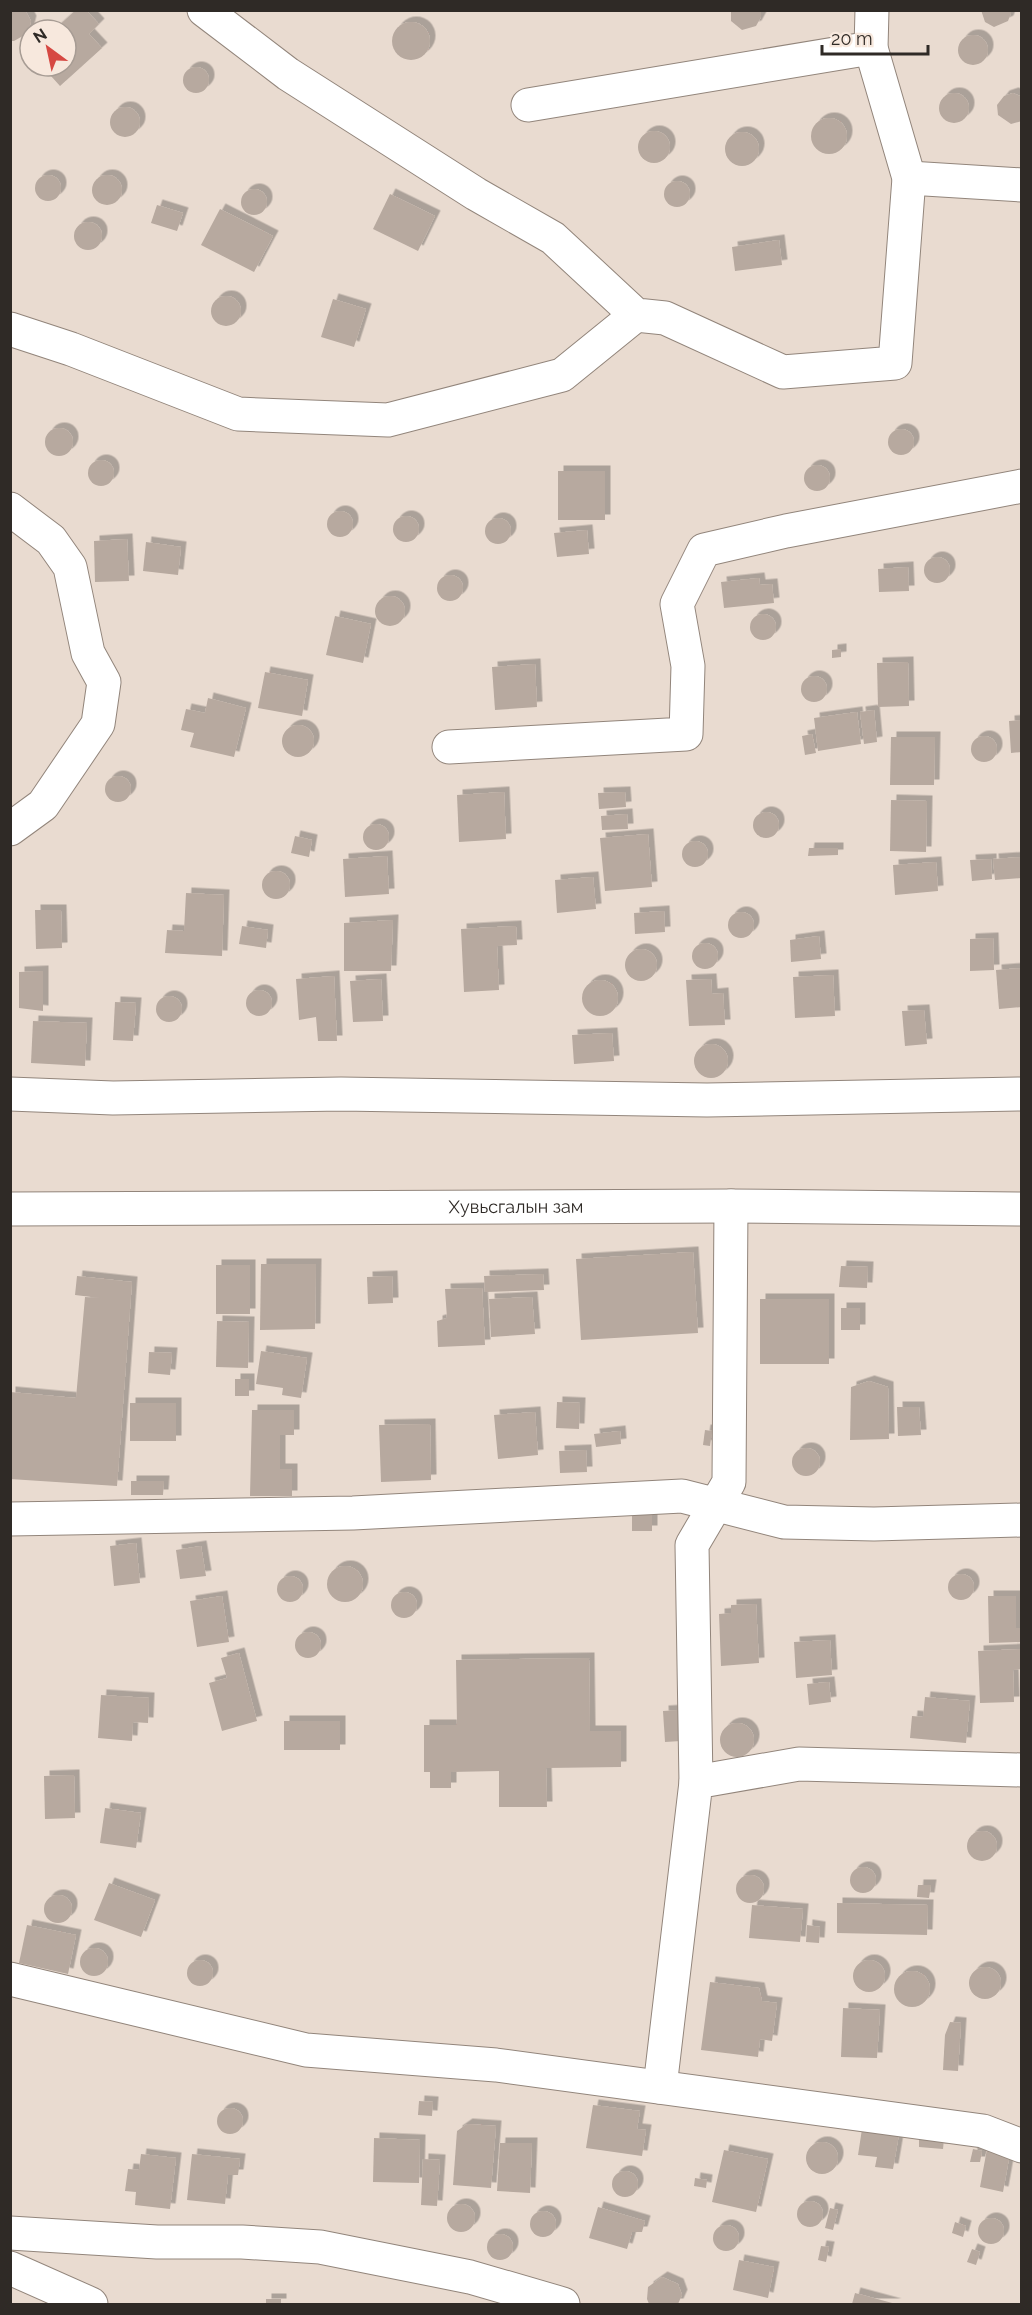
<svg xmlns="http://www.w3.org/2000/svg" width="1032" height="2315" font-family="Raleway,sans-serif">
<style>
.building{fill:#b7a99f;filter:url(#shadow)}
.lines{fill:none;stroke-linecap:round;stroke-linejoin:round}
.minor-casing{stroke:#92857b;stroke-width:35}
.secondary-casing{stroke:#92857b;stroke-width:35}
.minor{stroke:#fff;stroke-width:33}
.secondary{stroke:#fff;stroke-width:33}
.labels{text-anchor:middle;stroke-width:4.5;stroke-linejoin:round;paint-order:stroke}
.street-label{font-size:18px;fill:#2f2a26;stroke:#f7e8dd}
</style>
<defs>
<filter id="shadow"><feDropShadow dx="5.5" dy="-5.5" stdDeviation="0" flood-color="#0004"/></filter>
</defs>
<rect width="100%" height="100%" fill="#e9dbd0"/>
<g class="building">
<polygon points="10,10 25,10 31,21 28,33 14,41 10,41"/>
<polygon points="76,10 86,10 99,24 89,34 102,48 60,86 42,66 66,66 66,30 54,30"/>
<polygon points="731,10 761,10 761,17 756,26 742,30 731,21"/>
<polygon points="981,10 1011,10 1011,13 1008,21 994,27 985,22"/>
<circle cx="411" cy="41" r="19"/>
<circle cx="973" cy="50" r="15"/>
<circle cx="196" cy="80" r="13"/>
<circle cx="954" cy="108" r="15"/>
<polygon points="1013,93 1022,97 1022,121 1011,124 998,115 997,105 1004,96"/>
<circle cx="125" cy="122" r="15"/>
<circle cx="829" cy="136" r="18"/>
<circle cx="654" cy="147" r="16"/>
<circle cx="742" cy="149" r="17"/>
<circle cx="48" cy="188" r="13"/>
<circle cx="107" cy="190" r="15"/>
<circle cx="677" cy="194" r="13"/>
<circle cx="254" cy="202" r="13"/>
<polygon points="390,194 435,216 418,251 373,229"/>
<polygon points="157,205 183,213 177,231 151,223"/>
<polygon points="220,209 273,236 254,272 201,245"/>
<circle cx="88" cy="236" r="14"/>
<polygon points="779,240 782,265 735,271 732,247"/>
<circle cx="226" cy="311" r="15"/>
<polygon points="333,299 366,309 354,347 321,337"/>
<circle cx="59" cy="442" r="14"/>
<circle cx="901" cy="442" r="13"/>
<circle cx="101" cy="473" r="13"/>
<circle cx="817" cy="478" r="13"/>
<rect x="558" y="471" width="47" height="49"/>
<circle cx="340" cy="524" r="13"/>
<circle cx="406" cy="529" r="13"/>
<circle cx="498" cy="531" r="13"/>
<polygon points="587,530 589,554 557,557 554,533"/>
<polygon points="127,539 129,581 95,582 94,541"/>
<polygon points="146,542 181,547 178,575 143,571"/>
<circle cx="937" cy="570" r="13"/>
<polygon points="908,567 909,591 879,592 878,569"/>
<circle cx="450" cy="588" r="13"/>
<polygon points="759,578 760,585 772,584 774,603 724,608 721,582"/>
<circle cx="390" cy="611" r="15"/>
<circle cx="763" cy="627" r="13"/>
<polygon points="335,616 371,624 363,663 326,655"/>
<polygon points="841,649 841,657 832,658 832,650"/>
<polygon points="908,662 909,706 878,707 877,663"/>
<polygon points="535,664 537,707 495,710 492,667"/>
<polygon points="265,672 308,680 302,716 258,708"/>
<circle cx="814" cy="689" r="13"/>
<polygon points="208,698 246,708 234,757 190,747 194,733 181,730 186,709 205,713"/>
<polygon points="874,710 877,742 864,744 860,712"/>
<polygon points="857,712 861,744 818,751 814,718"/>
<polygon points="1022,720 1022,752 1011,753 1009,721"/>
<circle cx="298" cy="741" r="16"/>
<polygon points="812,734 816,753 805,755 802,736"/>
<circle cx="984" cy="749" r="13"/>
<polygon points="891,737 935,737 934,785 890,785"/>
<circle cx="118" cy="789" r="13"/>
<polygon points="504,792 506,839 459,842 457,795"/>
<polygon points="625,792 626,807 599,809 598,793"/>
<polygon points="891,800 927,801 926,852 890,851"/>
<circle cx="766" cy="825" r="13"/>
<polygon points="627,814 628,829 602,830 601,816"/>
<circle cx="376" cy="837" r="13"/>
<polygon points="648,834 652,887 605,891 600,838"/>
<polygon points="295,836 312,840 309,857 291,853"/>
<circle cx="695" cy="854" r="13"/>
<polygon points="809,848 838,848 838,855 808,856"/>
<polygon points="387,856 389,894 345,897 343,859"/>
<polygon points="1022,857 1022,878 995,880 993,859"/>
<polygon points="991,859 992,879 972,881 970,860"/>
<polygon points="936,862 938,891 895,895 893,865"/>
<circle cx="276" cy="885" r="14"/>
<polygon points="593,877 596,909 557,913 555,880"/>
<polygon points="186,893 224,895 222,956 165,953 167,930 184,931"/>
<polygon points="35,910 61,910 62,948 36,949"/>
<polygon points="664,911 665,932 635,934 634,913"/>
<circle cx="741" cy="925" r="13"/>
<polygon points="393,920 391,971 344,971 344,923"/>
<polygon points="242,926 268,930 266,948 239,944"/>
<polygon points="516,926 517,945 497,946 499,990 464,992 461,929"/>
<polygon points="819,936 821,959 791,962 790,940"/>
<polygon points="993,938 994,970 970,971 970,939"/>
<circle cx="705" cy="956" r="13"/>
<circle cx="641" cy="965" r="16"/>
<polygon points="1022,968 1022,1007 999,1009 996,970"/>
<polygon points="43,971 43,1011 19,1008 19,972"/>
<polygon points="833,975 835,1016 795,1018 793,977"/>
<polygon points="334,976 337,1041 318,1041 316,1017 299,1020 296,979"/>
<polygon points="381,979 383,1021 353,1022 350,981"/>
<polygon points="711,979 712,994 723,993 725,1025 689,1026 686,980"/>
<circle cx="600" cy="998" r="18"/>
<circle cx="259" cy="1003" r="13"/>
<circle cx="169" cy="1009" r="13"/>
<polygon points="115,1002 136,1003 133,1041 113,1040"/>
<polygon points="924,1010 927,1044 905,1046 902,1011"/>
<polygon points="33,1021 87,1023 85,1066 31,1063"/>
<polygon points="612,1033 614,1061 574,1064 572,1035"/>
<circle cx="711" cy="1061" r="17"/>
<polygon points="693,1252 698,1333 581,1340 576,1259"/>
<polygon points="261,1264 316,1264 315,1329 260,1330"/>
<rect x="216" y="1265" width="34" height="49"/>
<polygon points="841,1266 868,1267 867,1288 839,1287"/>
<polygon points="543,1274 544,1290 485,1292 484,1276"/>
<polygon points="77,1276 132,1282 117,1486 10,1479 10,1392 76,1398 85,1297 100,1298 75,1295"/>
<polygon points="392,1276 393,1303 368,1304 367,1277"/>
<polygon points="482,1288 485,1345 438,1347 437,1321 447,1318 445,1289"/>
<polygon points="532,1297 535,1334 491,1337 489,1299"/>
<rect x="760" y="1299" width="69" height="65"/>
<rect x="841" y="1308" width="19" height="22"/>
<polygon points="217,1321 249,1322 248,1368 216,1367"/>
<polygon points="261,1351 307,1358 301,1398 282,1395 283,1388 256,1384"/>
<polygon points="149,1352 172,1353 170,1375 148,1373"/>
<rect x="235" y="1379" width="14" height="17"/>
<polygon points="869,1381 888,1387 889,1439 850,1440 851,1387"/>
<polygon points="557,1402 580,1403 579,1429 556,1428"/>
<rect x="130" y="1403" width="46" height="38"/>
<polygon points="897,1407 919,1407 921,1435 898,1436"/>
<polygon points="252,1410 294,1410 294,1435 280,1435 280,1469 292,1469 292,1496 250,1496"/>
<polygon points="535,1412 538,1455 498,1459 494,1415"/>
<polygon points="430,1424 431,1480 381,1482 379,1425"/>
<polygon points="705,1430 712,1431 710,1446 703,1445"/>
<polygon points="620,1431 621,1444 596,1447 594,1434"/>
<circle cx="806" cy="1462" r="14"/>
<polygon points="586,1450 587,1472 560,1473 559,1451"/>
<polygon points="131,1481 164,1481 163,1495 131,1495"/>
<rect x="632" y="1513" width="20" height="18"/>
<polygon points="136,1543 140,1583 114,1586 110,1546"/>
<polygon points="201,1546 206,1576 180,1579 176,1550"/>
<circle cx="345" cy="1584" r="18"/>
<circle cx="961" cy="1587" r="13"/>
<circle cx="290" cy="1589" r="13"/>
<circle cx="404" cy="1605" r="13"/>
<polygon points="222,1596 229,1642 197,1647 190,1601"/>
<polygon points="988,1596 1016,1596 1016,1628 1022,1628 1022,1642 989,1643"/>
<polygon points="756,1604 759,1663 721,1666 719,1614 731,1613 731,1605"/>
<circle cx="308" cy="1645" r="13"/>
<polygon points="830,1640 832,1675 796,1678 794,1642"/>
<polygon points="1022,1649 1022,1669 1013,1670 1014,1702 980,1703 978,1651"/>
<polygon points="239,1653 257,1721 222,1731 209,1683 227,1678 221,1658"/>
<polygon points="589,1658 590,1731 621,1731 621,1767 546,1768 547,1807 499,1807 499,1771 451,1772 451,1788 430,1788 430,1772 424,1772 424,1725 457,1725 456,1660"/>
<polygon points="829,1682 831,1702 809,1705 807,1684"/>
<polygon points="101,1695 149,1698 148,1723 133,1722 132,1741 98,1738"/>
<polygon points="925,1697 970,1701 966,1743 910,1738 912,1716 923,1717"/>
<polygon points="679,1710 681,1741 665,1742 663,1711"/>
<rect x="284" y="1721" width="56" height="29"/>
<circle cx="737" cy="1740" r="17"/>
<polygon points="74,1775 75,1818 45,1819 44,1776"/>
<polygon points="105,1808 141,1813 136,1848 100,1843"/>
<circle cx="982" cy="1846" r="15"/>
<circle cx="863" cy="1880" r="13"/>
<circle cx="750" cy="1889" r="14"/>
<polygon points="109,1883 155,1900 141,1937 94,1920"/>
<polygon points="918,1885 931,1885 929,1898 917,1897"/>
<circle cx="58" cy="1909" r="14"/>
<polygon points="837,1903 928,1905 927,1935 837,1933"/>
<polygon points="752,1905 803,1909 800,1942 749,1938"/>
<polygon points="27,1925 76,1935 68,1974 19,1963"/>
<polygon points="807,1925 820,1927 819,1943 806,1942"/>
<circle cx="94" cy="1962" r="14"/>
<circle cx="200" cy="1973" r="13"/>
<circle cx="869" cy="1976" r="16"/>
<circle cx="985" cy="1983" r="16"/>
<circle cx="912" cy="1989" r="18"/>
<polygon points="710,1982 759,1988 762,2001 777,2003 772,2041 760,2039 758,2057 701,2050"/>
<polygon points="843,2008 880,2010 877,2058 841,2057"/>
<polygon points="950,2022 961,2023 958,2071 943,2070 945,2035"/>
<polygon points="419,2101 433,2102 432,2116 418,2115"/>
<polygon points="593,2105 640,2111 637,2129 646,2130 642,2156 586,2148"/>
<circle cx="230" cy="2121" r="13"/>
<polygon points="467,2124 496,2126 491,2188 453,2185 457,2131"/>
<polygon points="862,2129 899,2134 893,2169 875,2167 877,2157 858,2155"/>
<polygon points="919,2137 944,2139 943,2149 919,2147"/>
<polygon points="374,2138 420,2140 419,2183 373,2182"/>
<circle cx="822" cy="2158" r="16"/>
<polygon points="500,2143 532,2143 530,2193 497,2191"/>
<polygon points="973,2149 982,2151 980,2162 970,2162"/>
<polygon points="987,2149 1010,2153 1003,2192 980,2187"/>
<polygon points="724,2150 768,2159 756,2212 712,2202"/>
<polygon points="141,2154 176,2158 170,2209 135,2205 136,2192 125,2191 128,2169 139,2170"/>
<polygon points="192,2154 240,2159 238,2175 228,2175 225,2204 187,2200"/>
<polygon points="423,2159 440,2160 437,2206 421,2205"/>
<circle cx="625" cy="2184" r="13"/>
<polygon points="695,2178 707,2180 706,2188 694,2186"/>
<circle cx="810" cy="2214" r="13"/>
<circle cx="461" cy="2218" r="14"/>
<polygon points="598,2207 645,2221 642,2232 632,2232 627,2249 589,2238"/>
<polygon points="830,2208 838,2210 833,2230 825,2228"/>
<circle cx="543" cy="2224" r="13"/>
<circle cx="991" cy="2231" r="13"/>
<polygon points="955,2222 966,2226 963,2237 952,2233"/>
<circle cx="726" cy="2238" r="13"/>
<circle cx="500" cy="2247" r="13"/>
<polygon points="821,2246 829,2247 826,2262 818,2260"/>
<polygon points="972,2249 980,2252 976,2265 967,2262"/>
<polygon points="739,2260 774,2267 768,2298 733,2290"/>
<polygon points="662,2277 678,2284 682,2295 678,2304 649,2304 647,2299 648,2287"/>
<polygon points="855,2293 896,2304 852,2304"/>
<rect x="266" y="2299" width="15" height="5"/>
</g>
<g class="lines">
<g class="minor-casing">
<g id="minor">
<polyline points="204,10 288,74 476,194 553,238 636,315 665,318 783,372 895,363 909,178 871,48 872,10"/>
<polyline points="528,105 871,48"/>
<polyline points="909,178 1022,185"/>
<polyline points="10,329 71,349 238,414 388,420 562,375 636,315"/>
<polyline points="10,509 51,540 70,567 88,653 104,682 98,724 43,805 10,829"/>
<polyline points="449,747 686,734 688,666 677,604 704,550 786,531 1022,486"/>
<polyline points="10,1094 113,1098 341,1094 707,1100 1022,1094"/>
<polyline points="10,1519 353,1513 682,1496 784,1522 874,1524 1022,1520"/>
<polyline points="696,1782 692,1545 729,1482 731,1206"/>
<polyline points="10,1979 306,2050 496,2065 983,2131 1022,2146"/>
<polyline points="660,2087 696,1782 799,1764 1022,1770"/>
<polyline points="10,2233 157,2242 242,2242 320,2247 470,2277 563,2304"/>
<polyline points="10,2268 91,2304"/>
</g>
</g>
<g class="secondary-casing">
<g id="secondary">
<path id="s1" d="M 10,1209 L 731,1206 L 1022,1209"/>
</g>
</g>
<use href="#minor" class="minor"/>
<use href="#secondary" class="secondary"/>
</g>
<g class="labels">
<g class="street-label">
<text dy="6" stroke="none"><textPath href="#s1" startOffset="506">Хувьсгалын зам</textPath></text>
</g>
</g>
<rect width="1032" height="2315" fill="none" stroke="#2f2a26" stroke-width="24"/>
<g transform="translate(48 48) rotate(327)"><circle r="28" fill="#f7e8dd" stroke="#a79c94" stroke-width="1.5"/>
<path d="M0-4.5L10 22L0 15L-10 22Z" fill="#d64842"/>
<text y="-9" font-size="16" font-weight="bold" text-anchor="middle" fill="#2f2a26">N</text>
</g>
<path d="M822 45v9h106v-9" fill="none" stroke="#2f2a26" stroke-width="3"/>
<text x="831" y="45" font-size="18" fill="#2f2a26" stroke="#f7e8dd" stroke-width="4.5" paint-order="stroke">20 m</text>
</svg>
